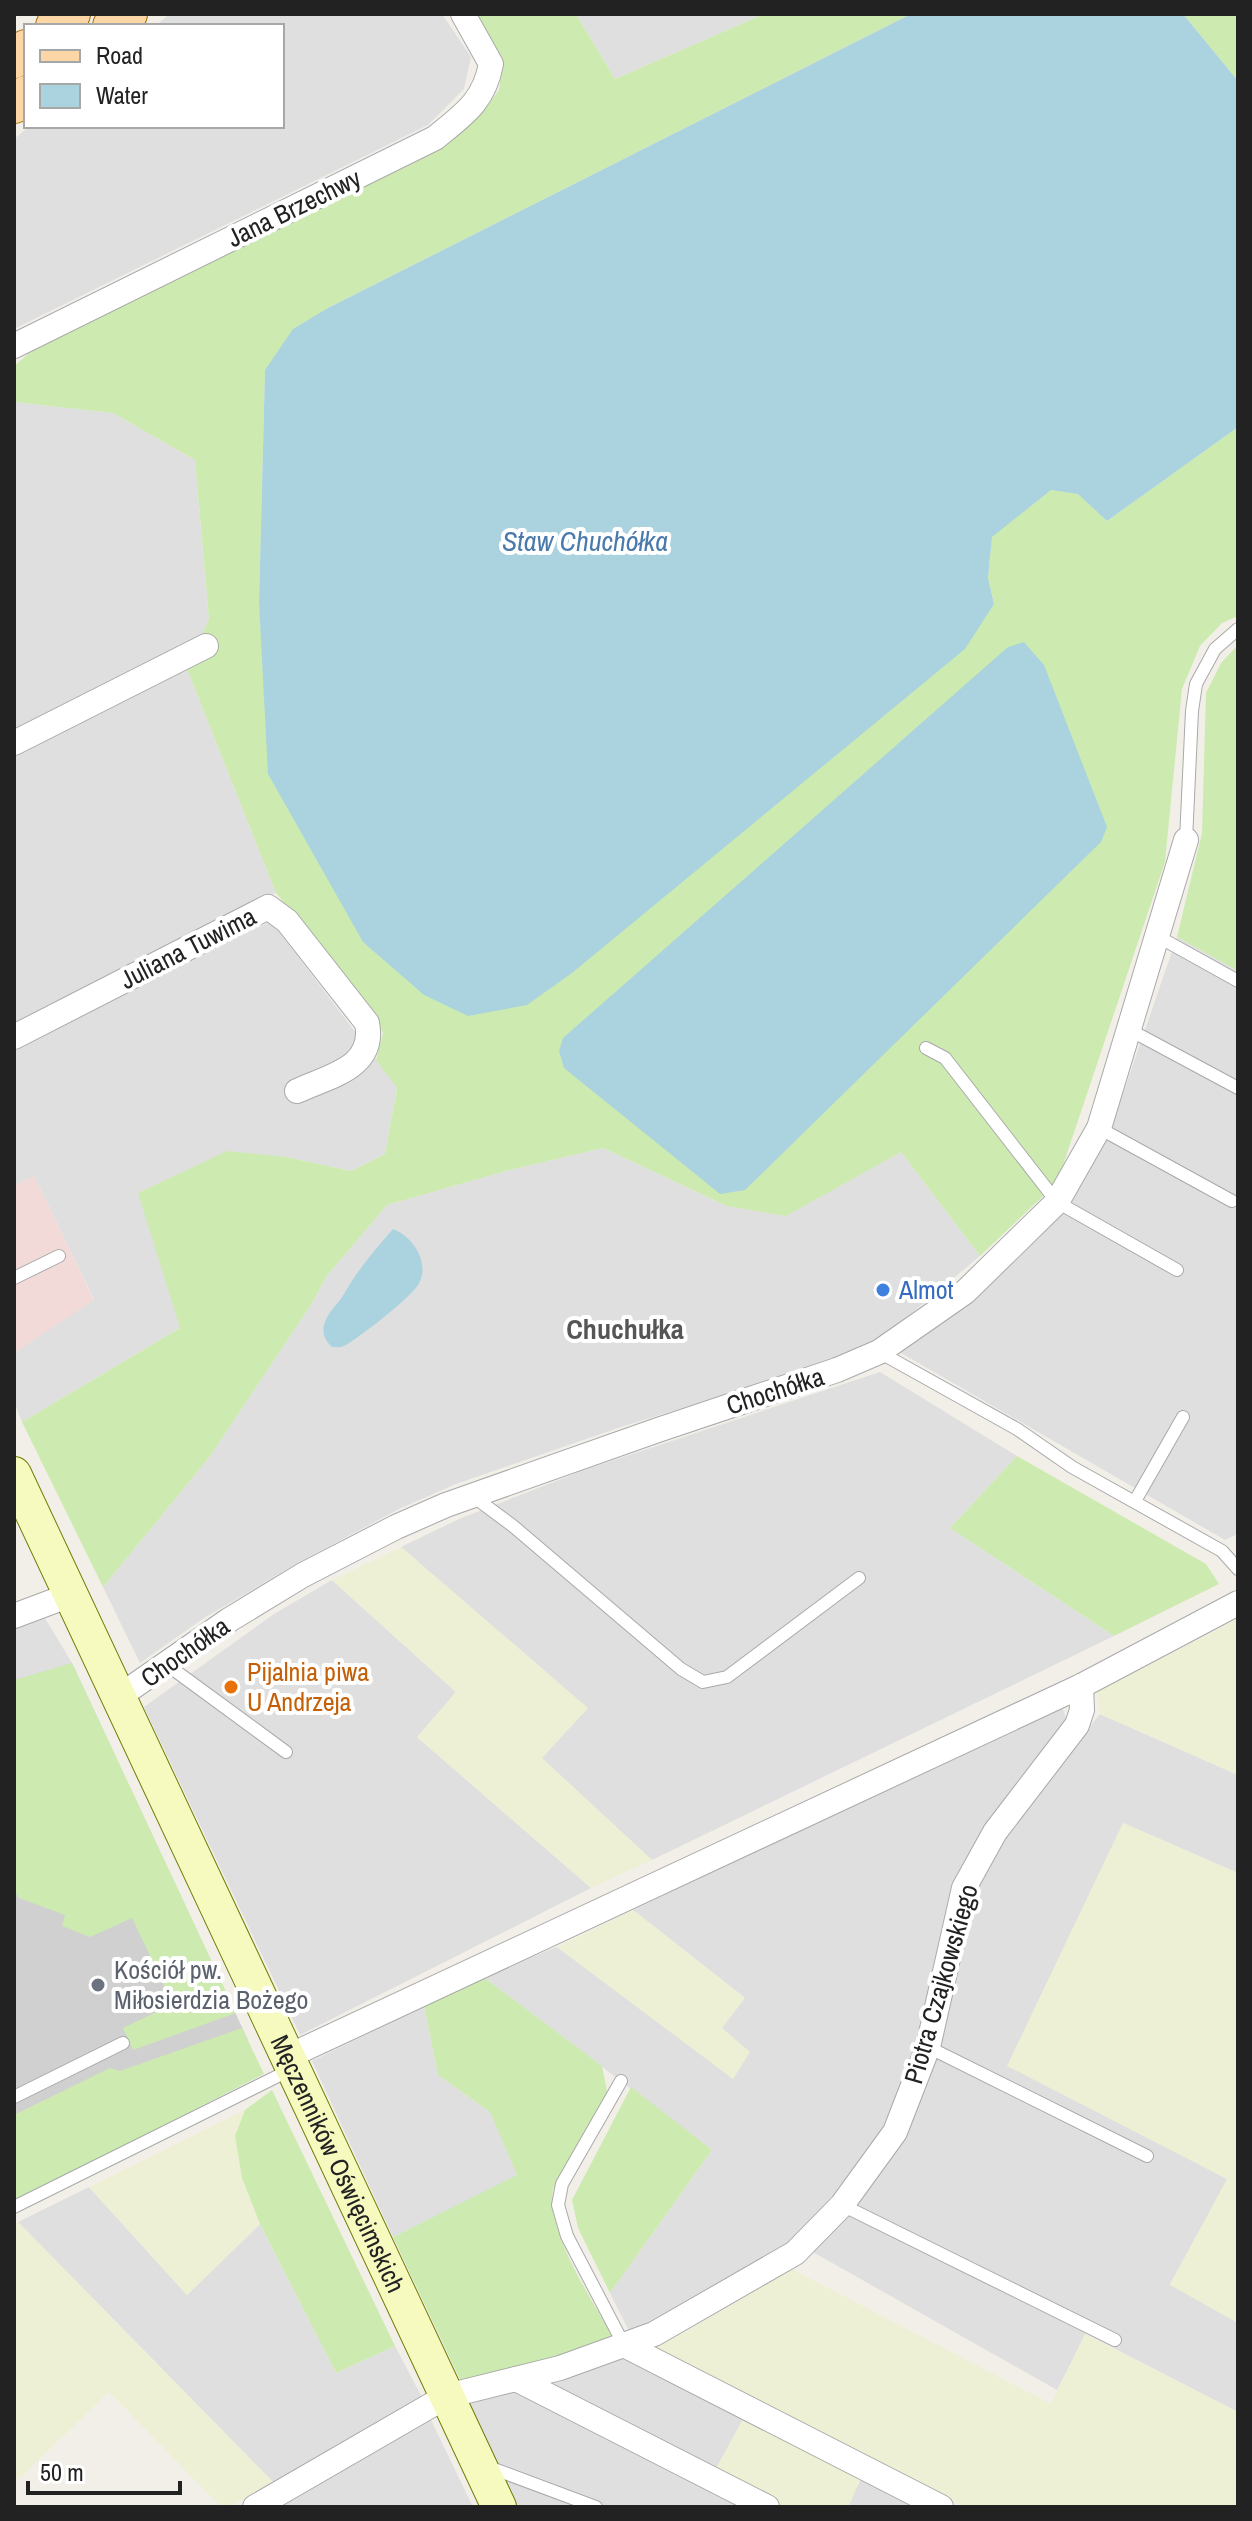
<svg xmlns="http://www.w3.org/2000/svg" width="1252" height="2521" font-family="'Archivo Narrow',sans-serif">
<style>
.residential{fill:#e0dfdf}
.commercial{fill:#f2dad9}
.religious{fill:#d0d0d0}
.farmland{fill:#eef0d5}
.grass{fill:#cdebb0}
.water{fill:#aad3df}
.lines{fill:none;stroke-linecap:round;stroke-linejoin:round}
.lane-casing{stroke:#a9a9a9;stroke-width:14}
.street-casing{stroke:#a9a9a9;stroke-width:26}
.secondary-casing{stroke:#707d05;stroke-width:36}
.primary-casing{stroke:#a06b00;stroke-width:40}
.lane{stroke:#fff;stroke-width:12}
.street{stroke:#fff;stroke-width:24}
.secondary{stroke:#f7fabf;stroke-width:34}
.primary{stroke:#fcd6a4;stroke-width:38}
.shop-dot{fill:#3f7fe0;stroke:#fff;stroke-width:3}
.food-dot{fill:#e8710a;stroke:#fff;stroke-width:3}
.worship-dot{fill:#6b7280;stroke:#fff;stroke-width:3}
.labels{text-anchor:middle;stroke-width:8;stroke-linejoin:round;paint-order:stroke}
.street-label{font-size:26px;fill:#222;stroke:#fff}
.shop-label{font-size:26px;fill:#366cbe;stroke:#fff;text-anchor:start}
.food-label{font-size:26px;fill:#c56008;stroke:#fff;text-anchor:start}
.worship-label{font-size:26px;fill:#5b616d;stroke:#fff;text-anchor:start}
.water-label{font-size:28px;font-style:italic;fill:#4a7aab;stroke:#fff}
.neighbourhood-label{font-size:28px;font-weight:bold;fill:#555;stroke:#fff}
</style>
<rect width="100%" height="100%" fill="#f2efe9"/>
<g class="residential">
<polygon points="170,14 442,14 471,57 464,89 428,125 14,329 14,139 30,126 282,126 282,26 155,26"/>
<polygon points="576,14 764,14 615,79"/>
<polygon points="14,402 113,413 195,460 209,620 201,640 14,733"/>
<polygon points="187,669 276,893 14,1025 14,755"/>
<polygon points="271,921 397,1087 385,1154 351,1171 286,1157 180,1328 22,1422 14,1402 14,1353 94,1299 34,1176 14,1186 14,1051"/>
<polygon points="1177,937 1238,971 1238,1534 1225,1540 896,1350 1108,1137"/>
<polygon points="603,1148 727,1206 858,1174 901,1152 980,1256 883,1337 840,1359 621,1427 456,1484 401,1508 294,1565 204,1618 140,1663 103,1587 211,1455 311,1305 326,1277 387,1205 506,1171"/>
<polygon points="880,1372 1017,1456 950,1528 1114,1636 652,1860 541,1758 587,1709 401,1547 459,1519 587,1469"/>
<polygon points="332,1580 456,1692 418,1738 591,1888 300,2035 144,1707 274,1614"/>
<polygon points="43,1615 72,1663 14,1680 14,1626"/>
<polygon points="1062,1707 1068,1723 992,1825 922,2031 882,2129 833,2195 788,2245 662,2318 629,2331 610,2293 712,2150 482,1976 557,1947 733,2078 721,2028 744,1997 633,1910"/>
<polygon points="1100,1714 1238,1775 1238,1873 1123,1823 1228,2179 1170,2284 1238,2323 1238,2412 1086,2334 1057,2390 811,2251 900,2137 944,2033 975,1886 1003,1833"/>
<polygon points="424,2006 438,2075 490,2112 518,2175 393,2237 312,2061"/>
<polygon points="89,2187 187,2295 260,2224 336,2373 395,2346 424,2401 275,2484 18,2222"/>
<polygon points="621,2352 746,2414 713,2474 536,2382"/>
<polygon points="520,2387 751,2507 516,2507 467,2401"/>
<polygon points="430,2418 473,2507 273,2507"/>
<polygon points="863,2474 926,2507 848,2507"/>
</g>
<polygon class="commercial" points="34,1176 94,1300 14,1353 14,1186"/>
<polygon class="religious" points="72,1663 248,2040 14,2147 14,1680"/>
<g class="farmland">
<polygon points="401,1547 588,1708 542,1758 652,1860 591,1888 417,1737 456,1692 332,1580"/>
<polygon points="1238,1619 1238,1775 1100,1714 1097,1691"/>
<polygon points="1123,1823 1238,1873 1238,2323 1170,2285 1227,2179 1007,2066"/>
<polygon points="633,1910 745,1998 722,2028 750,2052 733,2079 557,1947"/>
<polygon points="245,2110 235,2136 242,2178 260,2224 187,2295 89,2187"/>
<polygon points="18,2222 275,2484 228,2507 221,2507 109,2392 18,2480 14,2476 14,2224"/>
<polygon points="792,2269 1051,2404 1085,2334 1238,2412 1238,2507 964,2507 651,2347 687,2331"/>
<polygon points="746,2414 863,2474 848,2507 780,2507 713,2474"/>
</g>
<g class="grass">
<polygon points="476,14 576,14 615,79 764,14 911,14 328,308 265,370 259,603 264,677 994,604 988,578 992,536 1051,490 1078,493 1107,521 1238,427 1238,616 1222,623 1200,646 1182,689 1165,862 1057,1183 980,1256 901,1152 786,1216 727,1206 603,1148 506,1171 387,1205 326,1277 311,1305 211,1455 103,1587 22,1422 180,1328 138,1193 227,1151 286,1157 351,1171 385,1154 397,1088 376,1060 383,1033 367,1004 276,893 187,669 209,619 195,460 113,413 14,402 14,366 34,349 440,150 481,113 499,90 503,59"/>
<polygon points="1183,14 1238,14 1238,81"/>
<polygon points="1238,645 1238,971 1177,937 1202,833 1206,693 1221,663"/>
<polygon points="1017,1456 1206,1564 1219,1584 1114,1636 950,1528"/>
<polygon points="72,1663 236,2013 133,2050 123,2028 173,2004 132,1918 90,1937 62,1926 65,1915 19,1898 14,1890 16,1731 14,1680"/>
<path d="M 482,1976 L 602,2066 L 608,2096 L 553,2189 C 546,2233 594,2302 615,2341 L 463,2386 L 393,2237 L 517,2175 L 490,2112 L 438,2075 L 424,2006 Z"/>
<polygon points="242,2028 264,2074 14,2202 14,2115 110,2068 120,2071"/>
<polygon points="631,2087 712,2150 610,2293 578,2228 572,2200"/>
<polygon points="272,2090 395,2346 336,2373 260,2224 242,2178 235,2136 245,2110"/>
</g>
<g class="water">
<polygon points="911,14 1183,14 1238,81 1238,427 1107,521 1078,494 1051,490 992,537 988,578 994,604 965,649 572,973 527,1005 468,1016 424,995 363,942 268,774 259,603 265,370 293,329 328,308"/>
<polygon points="1024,642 1044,665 1107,827 1101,842 745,1190 720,1194 564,1068 559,1051 563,1038 1008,647"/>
<path d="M 393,1229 C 414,1237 431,1265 418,1285 C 410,1298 358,1339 344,1346 C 340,1348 337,1347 332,1347 C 326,1341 322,1335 324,1325 C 327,1313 338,1304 344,1294 C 359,1268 374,1251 393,1229 Z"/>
</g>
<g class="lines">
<g class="lane-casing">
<g id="lane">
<polyline points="1186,840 1192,711 1196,684 1215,649 1238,629"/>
<polyline points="1157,936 1238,981"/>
<polyline points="1128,1029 1238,1088"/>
<polyline points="926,1048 945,1058 1057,1202 1177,1270"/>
<polyline points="1099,1128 1232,1201"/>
<polyline points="14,1278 59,1256"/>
<polyline points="879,1352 1017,1429 1072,1467 1222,1551 1238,1569"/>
<polyline points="474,1497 513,1526 681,1669 703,1682 727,1677 859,1578"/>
<polyline points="1135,1501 1183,1417"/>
<polyline points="166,1664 286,1752"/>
<polyline points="928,2047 1147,2156"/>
<polyline points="621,2081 562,2184 558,2205 567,2236 624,2345"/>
<polyline points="14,2097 123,2043"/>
<polyline points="842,2205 1115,2340"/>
<polyline points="14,2207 292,2069"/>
<polyline points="486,2466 596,2507"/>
</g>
</g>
<g class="street-casing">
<g id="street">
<path d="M 14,346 L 435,138 C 463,115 484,102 491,64 L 463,14"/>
<polyline points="14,743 206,646"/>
<path d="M 14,1037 L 268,907 L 287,921 L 367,1023 C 376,1068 329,1076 297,1091"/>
<polyline points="14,1616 70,1595"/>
<polyline points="117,1698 229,1620 303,1575 396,1527 446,1505 658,1430 837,1370 879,1352 965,1292 1057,1202 1099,1128 1186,840"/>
<polyline points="287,2057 1081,1686 1238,1603"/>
<polyline points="624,2345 941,2507"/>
<polyline points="516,2379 767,2507"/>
<polyline points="255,2507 447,2396 560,2368 654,2334 795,2253 842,2205 895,2132 928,2047 964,1888 995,1832 1077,1725 1082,1710 1081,1686"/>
</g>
</g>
<g class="secondary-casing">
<g id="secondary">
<path id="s1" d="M 14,1474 L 499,2507"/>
</g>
</g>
<g class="primary-casing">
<g id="primary">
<polyline points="55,26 71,14"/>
<polyline points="112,26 128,14"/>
<polyline points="14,59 26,49"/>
<polyline points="14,104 26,95"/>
</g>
</g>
<use href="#lane" class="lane"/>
<use href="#street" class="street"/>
<use href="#secondary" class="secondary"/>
<use href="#primary" class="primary"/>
</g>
<circle class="shop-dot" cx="883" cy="1290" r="8"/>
<circle class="food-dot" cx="231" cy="1687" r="8"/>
<circle class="worship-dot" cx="98" cy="1985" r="8"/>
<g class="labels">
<g class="street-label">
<text transform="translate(294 208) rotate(-26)" y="9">Jana Brzechwy</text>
<text transform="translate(188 948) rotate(-27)" y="9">Juliana Tuwima</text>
<text transform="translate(775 1391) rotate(-18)" y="9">Chochółka</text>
<text transform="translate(185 1652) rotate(-35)" y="9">Chochółka</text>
<text transform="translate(941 1984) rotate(-74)" y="9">Piotra Czajkowskiego</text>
<text dy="9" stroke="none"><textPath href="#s1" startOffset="762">Męczenników Oświęcimskich</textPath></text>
</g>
<g class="shop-label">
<text x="899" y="1299">Almot</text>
</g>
<g class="food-label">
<text x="247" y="1681">Pijalnia piwa<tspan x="247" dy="30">U Andrzeja</tspan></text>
</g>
<g class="worship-label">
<text x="114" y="1979">Kościół pw.<tspan x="114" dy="30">Miłosierdzia Bożego</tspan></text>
</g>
<g class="water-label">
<text x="585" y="551">Staw Chuchółka</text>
</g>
<g class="neighbourhood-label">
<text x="625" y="1339">Chuchułka</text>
</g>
</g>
<rect width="1252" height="2521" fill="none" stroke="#222222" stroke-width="32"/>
<rect x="24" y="24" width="260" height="104" fill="#ffffff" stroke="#a7a7a7" stroke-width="2"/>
<rect x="40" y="50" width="40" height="12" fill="#fcd6a4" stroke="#a7a7a7" stroke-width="2"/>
<text x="96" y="64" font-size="24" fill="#222222">Road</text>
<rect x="40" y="84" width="40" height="24" fill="#aad3df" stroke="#a7a7a7" stroke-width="2"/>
<text x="96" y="104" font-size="24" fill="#222222">Water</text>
<path d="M28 2481v12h152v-12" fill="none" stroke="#222222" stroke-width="4"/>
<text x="40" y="2481" font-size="24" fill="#222222" stroke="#ffffff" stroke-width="6" paint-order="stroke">50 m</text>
</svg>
